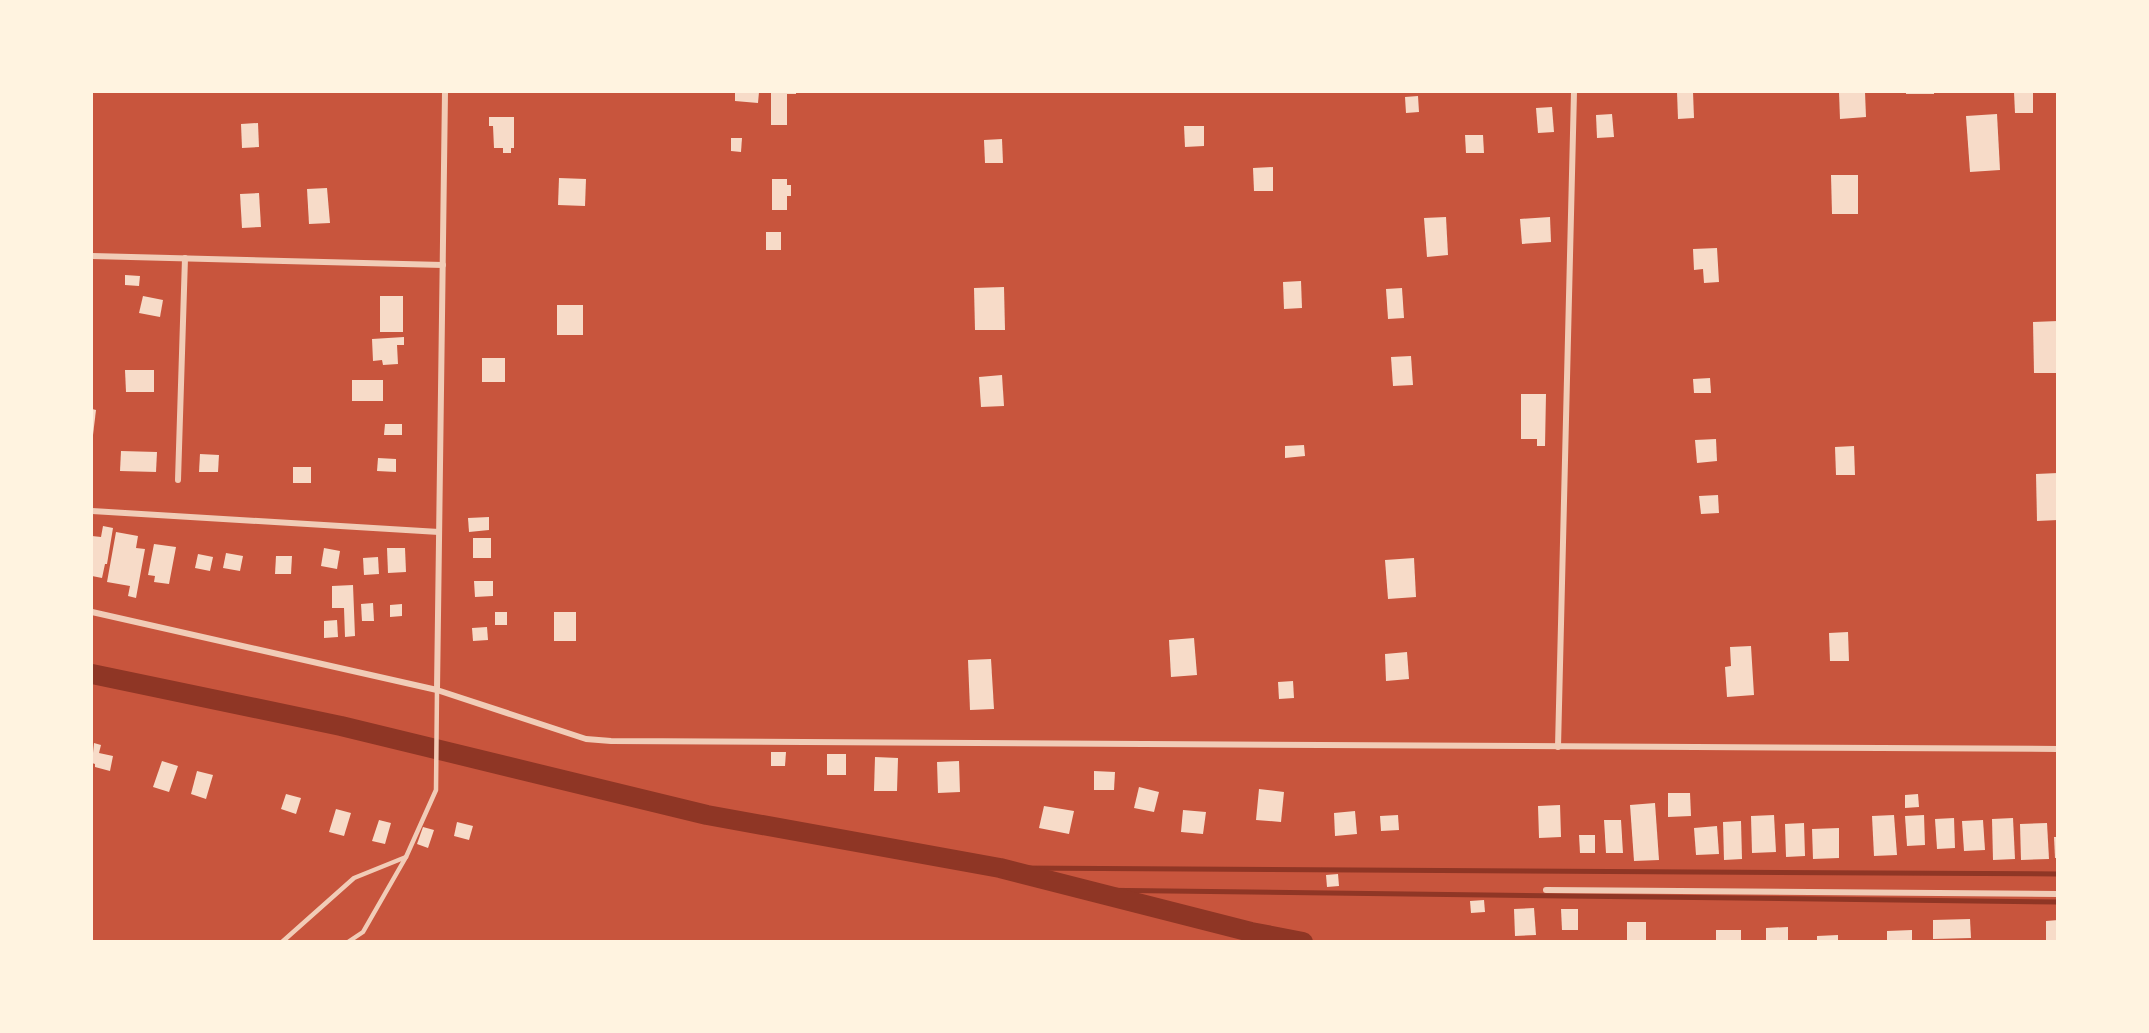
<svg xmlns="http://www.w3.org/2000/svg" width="2149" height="1033" font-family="'Open Sans',sans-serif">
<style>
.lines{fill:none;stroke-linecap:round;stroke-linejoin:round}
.stream{stroke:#8f3625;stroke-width:5}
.canal{stroke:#8f3625;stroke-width:20}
.building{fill:#f7dbc8}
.service{stroke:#f1ccb7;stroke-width:4.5}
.minor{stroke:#f1ccb7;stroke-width:6}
</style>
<rect width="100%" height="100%" fill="#c8553d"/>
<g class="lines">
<g class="stream">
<polyline points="1000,868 2058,874"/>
<polyline points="1086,890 2058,902"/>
</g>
<polyline class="canal" points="92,674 341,726 707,815 1000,868 1251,932 1303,942"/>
</g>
<g class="building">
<polygon points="735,92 759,92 758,103 735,101"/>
<polygon points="771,92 796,92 796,94 787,94 787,125 771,125"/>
<polygon points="1677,92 1693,92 1694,118 1678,119"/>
<polygon points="1839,92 1865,92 1866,117 1840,119"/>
<rect x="1906" y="92" width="28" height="2"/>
<polygon points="2014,92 2033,92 2033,113 2015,113"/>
<polygon points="1418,96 1419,112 1406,113 1405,97"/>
<polygon points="1552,107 1554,132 1538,133 1536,108"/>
<polygon points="1612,114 1614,137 1597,138 1596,115"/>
<polygon points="1997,114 2000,170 1970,172 1966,116"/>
<polygon points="489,117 514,117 514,148 511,148 511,153 503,153 503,148 494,148 493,126 489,126"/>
<polygon points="258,123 259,147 242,148 241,124"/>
<polygon points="1184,126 1204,126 1204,146 1185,147"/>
<polygon points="1465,135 1483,135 1484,153 1466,153"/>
<polygon points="731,138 742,138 741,152 731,151"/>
<polygon points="1002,139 1003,163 985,163 984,140"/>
<polygon points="1273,167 1273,191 1254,191 1253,168"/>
<polygon points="1831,175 1858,175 1858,214 1832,214"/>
<polygon points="559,178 586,179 585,206 558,205"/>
<polygon points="772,179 787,179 787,185 791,185 791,196 787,196 787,210 772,210"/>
<polygon points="327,188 330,223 309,224 307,189"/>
<polygon points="259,193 261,227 242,228 240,194"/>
<polygon points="1446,217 1448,255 1427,257 1424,218"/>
<polygon points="1550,217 1551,242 1522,244 1520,219"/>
<rect x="766" y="232" width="15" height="18"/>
<polygon points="1717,248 1719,282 1704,283 1703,269 1694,270 1693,249"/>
<polygon points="125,275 140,276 139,286 125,285"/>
<polygon points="1301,281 1302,308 1284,309 1283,282"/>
<polygon points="1004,287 1005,330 975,330 974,288"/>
<polygon points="1402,288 1404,318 1388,319 1386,289"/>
<polygon points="143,296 163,300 160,317 139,313"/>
<rect x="380" y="296" width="23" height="36"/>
<rect x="557" y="305" width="26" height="30"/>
<polygon points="2058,321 2058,373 2034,373 2033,322"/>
<polygon points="404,337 404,345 397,345 398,364 383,365 382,360 373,361 372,339"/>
<polygon points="1411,356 1413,385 1393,386 1391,357"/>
<rect x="482" y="358" width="23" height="24"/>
<polygon points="125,370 154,370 154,392 126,392"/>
<polygon points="1002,375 1004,406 981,407 979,377"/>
<polygon points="1710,378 1711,393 1694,393 1693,379"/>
<rect x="352" y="380" width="31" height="21"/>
<polygon points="1521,394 1546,394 1545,446 1537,446 1537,439 1521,439"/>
<polygon points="92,409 96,410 93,435 92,435"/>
<polygon points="385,424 402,424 402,435 384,435"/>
<polygon points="1716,439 1717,461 1697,463 1695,440"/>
<polygon points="1304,445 1305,456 1285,458 1285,446"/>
<polygon points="1854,446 1855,475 1836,475 1835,447"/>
<polygon points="121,451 157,452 156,472 120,471"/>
<polygon points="200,454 219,455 218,472 199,472"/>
<polygon points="378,458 396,459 396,472 377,471"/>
<rect x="293" y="467" width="18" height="16"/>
<polygon points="2058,473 2058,520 2037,521 2036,474"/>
<polygon points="1718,495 1719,513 1701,514 1699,496"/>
<polygon points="489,517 489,530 469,532 468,518"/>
<polygon points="103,526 113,528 107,564 105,564 102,578 92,576 92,536 101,537"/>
<polygon points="116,532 138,536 136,548 145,549 136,598 128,596 130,586 107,582"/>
<rect x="473" y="538" width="18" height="20"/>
<polygon points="154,544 176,547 169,584 154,582 155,576 148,575"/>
<polygon points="324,548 340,551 337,569 321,566"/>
<polygon points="387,548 405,548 406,572 388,573"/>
<polygon points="226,553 243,556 240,571 223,568"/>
<polygon points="198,554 213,557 210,571 195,568"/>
<polygon points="276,556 292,556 291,574 275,574"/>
<polygon points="378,557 379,574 364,575 363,558"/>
<polygon points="1414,558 1416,597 1388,599 1385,560"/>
<polygon points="474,581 493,581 493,596 475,597"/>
<polygon points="353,585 355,636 345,637 344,608 332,608 332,586"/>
<polygon points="373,603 374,621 362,621 361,604"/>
<polygon points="402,604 402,616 390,617 390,605"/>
<rect x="495" y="612" width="12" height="13"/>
<rect x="554" y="612" width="22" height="29"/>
<polygon points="337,620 338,637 324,638 324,621"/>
<polygon points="487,627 488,640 473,641 472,628"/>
<polygon points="1848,632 1849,661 1830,661 1829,633"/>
<polygon points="1194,638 1197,675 1171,677 1169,640"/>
<polygon points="1751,646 1754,695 1727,697 1725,667 1731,666 1730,647"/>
<polygon points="1407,652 1409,679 1386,681 1385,654"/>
<polygon points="991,659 994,709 970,710 968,660"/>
<polygon points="1293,681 1294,698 1279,699 1278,682"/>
<polygon points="94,743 101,745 99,753 113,756 110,771 95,767 95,764 92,763"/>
<polygon points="771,752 786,752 785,766 771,766"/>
<rect x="827" y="754" width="19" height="21"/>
<polygon points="875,757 898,758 897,791 874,791"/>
<polygon points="162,761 178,766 169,792 153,787"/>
<polygon points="959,761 960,792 938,793 937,762"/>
<polygon points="197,771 213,775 206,799 191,794"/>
<polygon points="1094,771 1115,772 1114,790 1094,790"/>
<polygon points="1139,787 1159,792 1154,812 1134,808"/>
<polygon points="1259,789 1284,792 1281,822 1256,820"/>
<polygon points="1668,793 1690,793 1691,816 1668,817"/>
<polygon points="286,794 301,798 296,814 281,809"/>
<polygon points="1918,794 1919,807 1905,808 1905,795"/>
<polygon points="1655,803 1659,860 1634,861 1630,805"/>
<polygon points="1560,805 1561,837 1539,838 1538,806"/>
<polygon points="1044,806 1074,811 1069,834 1039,828"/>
<polygon points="336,809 351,813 344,836 329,832"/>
<polygon points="1183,810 1206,812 1203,834 1181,832"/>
<polygon points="1355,811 1357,834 1335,836 1334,813"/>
<polygon points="1398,815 1399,830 1381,831 1380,816"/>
<polygon points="1774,815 1776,852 1752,853 1751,816"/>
<polygon points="1894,815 1897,855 1874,856 1872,816"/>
<polygon points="1924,815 1925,845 1907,846 1905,816"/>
<polygon points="1954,818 1955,848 1937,849 1935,819"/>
<polygon points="2013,818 2015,859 1993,860 1992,819"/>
<polygon points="379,820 391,823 385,844 372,841"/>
<polygon points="1604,820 1621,820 1623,853 1606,853"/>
<polygon points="1983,820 1985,850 1964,851 1962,821"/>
<polygon points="1741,821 1742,859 1724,860 1723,822"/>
<polygon points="457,822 473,826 469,840 454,836"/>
<polygon points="1804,823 1805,856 1786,857 1785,824"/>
<polygon points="2047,823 2049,859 2021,860 2020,824"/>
<polygon points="1717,826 1719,854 1696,855 1694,828"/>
<polygon points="423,827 434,830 428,848 417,844"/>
<polygon points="1839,828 1839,858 1813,859 1812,829"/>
<polygon points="1579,835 1595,835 1595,853 1580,853"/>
<polygon points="2054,837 2058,837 2058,858 2055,858"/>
<polygon points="1338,874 1339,886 1327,887 1326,875"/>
<polygon points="1484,900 1485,912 1471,913 1470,901"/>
<polygon points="1534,908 1536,935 1515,936 1514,909"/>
<polygon points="1561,909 1578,909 1578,930 1562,930"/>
<polygon points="1970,919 1971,938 1933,939 1933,920"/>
<polygon points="2058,920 2058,942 2046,942 2046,921"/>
<rect x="1627" y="922" width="19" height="20"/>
<polygon points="1788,927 1788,942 1766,942 1766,928"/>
<rect x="1716" y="930" width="25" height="12"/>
<polygon points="1912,930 1912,942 1887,942 1887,931"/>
<polygon points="1838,935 1838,942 1817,942 1817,936"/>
</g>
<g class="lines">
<g class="service">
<polyline points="282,942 354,878 406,857"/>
<polyline points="348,942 363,932 406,857 436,790 437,690"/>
</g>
<g class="minor">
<polyline points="445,92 437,690 586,739 611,741 2058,749"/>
<polyline points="92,256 443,265"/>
<polyline points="178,480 185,258"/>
<polyline points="92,511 439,532"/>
<polyline points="92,612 437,690"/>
<polyline points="1558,747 1574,92"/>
<polyline points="1546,890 2058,894"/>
</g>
</g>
<rect width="2149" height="1033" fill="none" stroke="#fff3e0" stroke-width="186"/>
</svg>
